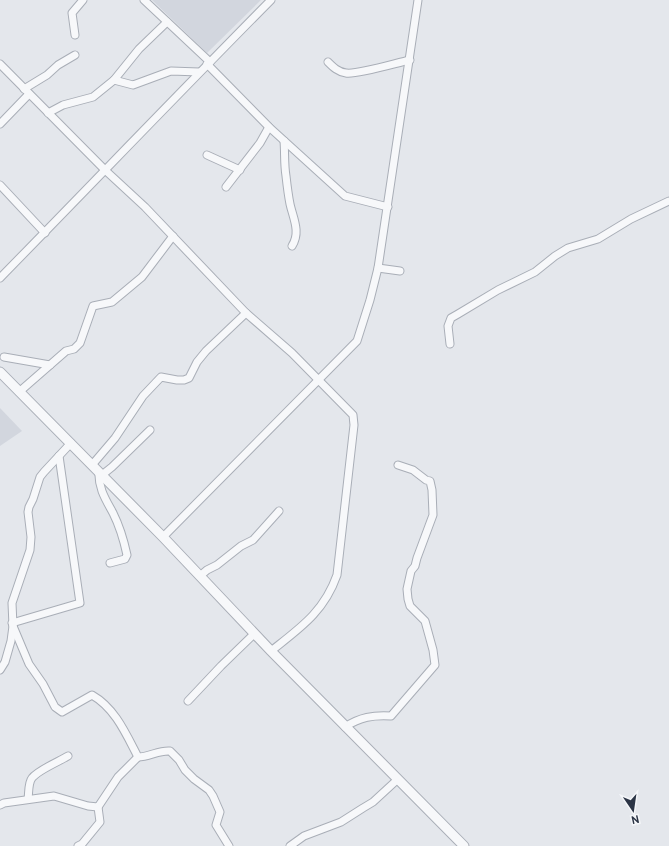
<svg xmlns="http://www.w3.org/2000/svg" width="669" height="846" font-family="Overpass,sans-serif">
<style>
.built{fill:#d2d6de}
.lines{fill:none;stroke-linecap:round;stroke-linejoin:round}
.minor-casing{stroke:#a9aeb7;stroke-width:9}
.tertiary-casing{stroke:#a9aeb7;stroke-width:11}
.minor{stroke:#f7f8fa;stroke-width:7}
.tertiary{stroke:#f7f8fa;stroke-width:9}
</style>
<rect width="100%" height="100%" fill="#e4e7ec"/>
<g class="built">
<polygon points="152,0 261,0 207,53"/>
<polygon points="0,408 22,431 0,446"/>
</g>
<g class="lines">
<g class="minor-casing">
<g id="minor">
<polyline points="144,0 210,62"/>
<polyline points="75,35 72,13 83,0"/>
<path d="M 328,62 C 333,67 338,72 346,73 C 357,75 396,63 410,60"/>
<path d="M 0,64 L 105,170 L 145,207 L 246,313 L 292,353 L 353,415 L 354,425 L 337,575 C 324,612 300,628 271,651"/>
<polyline points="207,64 269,127 345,196 388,207"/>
<polyline points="114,80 139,49 167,22"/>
<polyline points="24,89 47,75 58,65 75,55"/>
<polyline points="48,113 63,105 93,97 114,80 133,85 171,71 199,72"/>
<polyline points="0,124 29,94"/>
<path d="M 284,141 C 285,153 284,164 286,176 C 287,185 288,194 290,204 C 293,218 301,232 292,246"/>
<polyline points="207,155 240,170"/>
<polyline points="0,185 45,233"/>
<polyline points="226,187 260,143 269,127"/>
<polyline points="378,268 400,271"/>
<path d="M 0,278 C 90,186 180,92 271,0"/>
<polyline points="450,344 448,326 451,318 458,314 498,290 535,272 555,256 568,248 598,239 631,219 669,201"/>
<polyline points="4,357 50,365"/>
<polyline points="19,392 66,351 74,349 80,343 93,306 112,302 142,277 173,236"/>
<polyline points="92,465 115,438 143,396 161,377 177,380 184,380 189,378 197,362 206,351 246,313"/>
<path d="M 99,472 C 98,488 106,500 113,513 C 120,527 124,541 127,555 L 125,559 L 110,563"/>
<polyline points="102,475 112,467 150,430"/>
<polyline points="163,537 357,341 370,300 378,268 418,0"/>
<polyline points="200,576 207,570 217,565 241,546 253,540 279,511"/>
<polyline points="12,623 80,603 59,456"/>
<path d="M 13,626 L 29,664 L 43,684 L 55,707 L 62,712 L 92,695 C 115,708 126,734 138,757 C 149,757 159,750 170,751 L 179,760 L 185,770 L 194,779 L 209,790 L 213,796 L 220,812 L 216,825 L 229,846"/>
<polyline points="0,670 5,662 11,641 13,626 12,603 30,550 31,537 28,512 29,507 33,499 40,477 44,472 71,443"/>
<polyline points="188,701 221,666 254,634"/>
<path d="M 345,727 C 360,717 373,715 391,716 L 435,665 L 433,650 L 425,621 L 410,606 L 408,599 L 407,589 L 411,571 L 415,566 L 417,558 L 433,515 L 432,490 L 430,481 L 426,480 L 413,470 L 398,465"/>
<path d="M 28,799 C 29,793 28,783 32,778 C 38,770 60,761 68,756"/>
<polyline points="0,805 4,803 54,796 88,806 98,807 118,777 138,757"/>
<polyline points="78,846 82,844 100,822 98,807"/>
<polyline points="290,846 304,836 341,822 363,808 373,802 398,779"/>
</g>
</g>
<g class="tertiary-casing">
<polyline id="tertiary" points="0,372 163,537 271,651 464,846"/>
</g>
<use href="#minor" class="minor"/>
<use href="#tertiary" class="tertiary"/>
</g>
<g transform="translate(633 810) rotate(167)" stroke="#f4f6f9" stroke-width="3" paint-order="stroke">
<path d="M0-3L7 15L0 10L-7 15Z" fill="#2b3445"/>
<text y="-6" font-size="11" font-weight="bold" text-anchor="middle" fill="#2b3445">N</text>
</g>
</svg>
